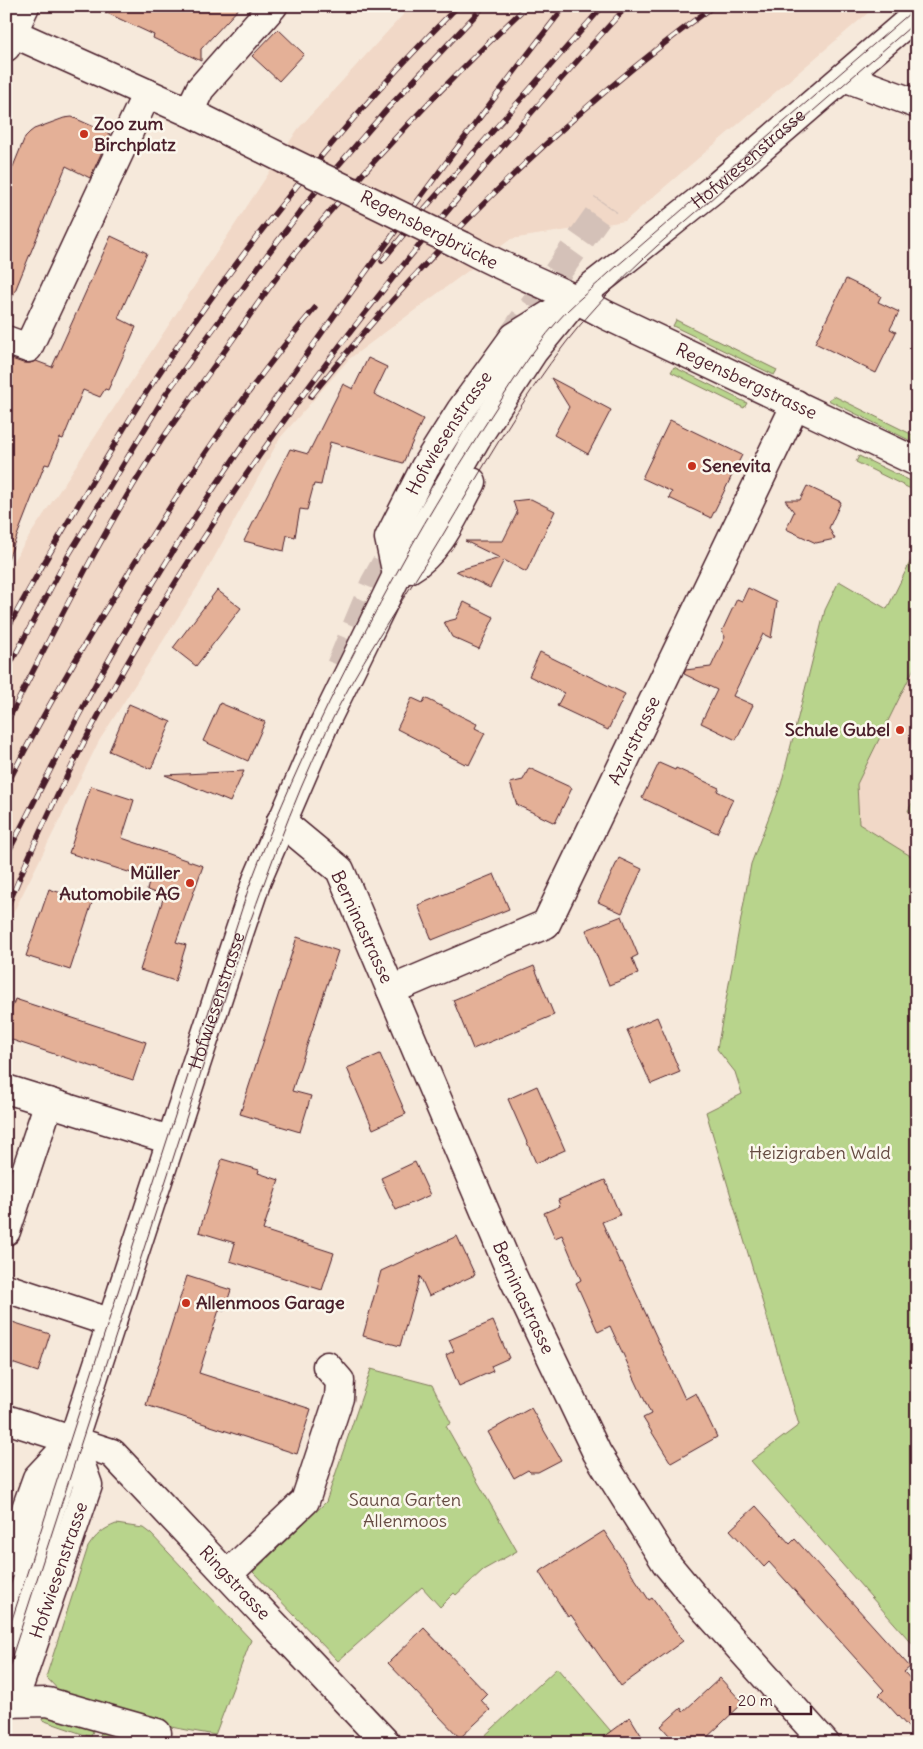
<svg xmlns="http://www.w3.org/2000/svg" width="923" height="1749" font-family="Delius,sans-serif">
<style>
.built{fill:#f1d8c7}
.green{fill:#b8d48c;stroke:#817a5c}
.building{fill:#e4b097;stroke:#4a1f2b}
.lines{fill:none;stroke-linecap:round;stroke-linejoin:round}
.minor-tunnel{stroke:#d4c1b8;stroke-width:28;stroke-dasharray:28 14;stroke-linecap:butt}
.minor-casing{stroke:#4a1f2b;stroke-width:31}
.major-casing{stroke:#4a1f2b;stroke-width:31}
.minor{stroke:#fbf7ec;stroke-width:28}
.major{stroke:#fbf7ec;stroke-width:28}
.tram{stroke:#4a1f2b;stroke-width:1}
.rail-casing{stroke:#4a1f2b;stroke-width:5.5}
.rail{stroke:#fbf7ec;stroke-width:4;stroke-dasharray:11;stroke-linecap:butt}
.minor-bridge-casing{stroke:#4a1f2b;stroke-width:31;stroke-linecap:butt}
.minor-bridge{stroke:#fbf7ec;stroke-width:28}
.poi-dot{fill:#c8321e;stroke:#fbf7ec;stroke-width:2}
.labels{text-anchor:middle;stroke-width:5;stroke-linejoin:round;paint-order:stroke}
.poi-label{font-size:18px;font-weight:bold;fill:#4a1f2b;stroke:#fbf7ec;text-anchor:start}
.street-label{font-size:18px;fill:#4a1f2b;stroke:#fbf7ec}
.park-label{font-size:18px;fill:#664c43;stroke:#fbf7ec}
</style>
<rect width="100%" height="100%" fill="#f6e9db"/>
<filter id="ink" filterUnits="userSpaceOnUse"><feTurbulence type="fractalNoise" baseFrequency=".02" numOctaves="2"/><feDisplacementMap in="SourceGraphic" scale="10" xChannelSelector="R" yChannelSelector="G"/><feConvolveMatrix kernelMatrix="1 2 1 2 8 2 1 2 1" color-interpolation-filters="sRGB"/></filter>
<g filter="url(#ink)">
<g class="built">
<polygon points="411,6 876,6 625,221 511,239 349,359 280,438 200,583 99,741 13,913 6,934 6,577 15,558 298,129"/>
<polygon points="917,662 917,860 859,824 857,784"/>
</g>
<g class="green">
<polygon points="676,320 777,370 774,375 673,326"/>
<polygon points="674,367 747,403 744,408 671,372"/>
<polygon points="834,396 917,437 917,444 828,400"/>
<polygon points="859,456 917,484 917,492 856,462"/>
<polygon points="917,548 917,662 857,784 859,824 917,860 917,1649 751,1461 799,1425 706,1112 742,1094 735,1072 717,1049 751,864 781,785 825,610 839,581 887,609"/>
<polygon points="917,793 917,815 908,811"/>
<polygon points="371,1369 432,1385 451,1423 446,1426 517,1551 483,1570 456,1595 454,1593 440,1607 422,1587 338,1661 253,1572 326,1502"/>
<path d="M 116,1524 L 143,1528 L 151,1534 L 251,1640 L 215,1735 L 154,1724 L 66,1698 L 46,1677 L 88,1547 C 96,1535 103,1529 116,1524 Z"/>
<polygon points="557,1668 621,1743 477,1743"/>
<polygon points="45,1711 96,1722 91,1737 42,1720"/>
<polygon points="104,1724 137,1734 139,1743 105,1743 98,1741"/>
</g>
<g class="building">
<polygon points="92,6 241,6 201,49 201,61 153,38 154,35"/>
<polygon points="278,29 304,54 279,81 252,56"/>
<polygon points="72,117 110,134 90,178 66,166 6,313 6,184 25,137 30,132 34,129 64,118"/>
<polygon points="111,236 147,253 118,318 136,327 108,390 105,389 100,397 83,390 63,439 60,438 49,465 45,464 8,559 6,559 6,357 23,363 30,363 36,361 52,367"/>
<polygon points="846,279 881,296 878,302 899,312 890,329 896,332 876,373 815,343"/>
<polygon points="368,358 387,367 374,394 423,419 403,463 330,442 321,485 314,484 307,510 300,509 295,537 287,535 284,551 244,541 290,449 308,454 343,384 353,389"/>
<polygon points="551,378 611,410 588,454 554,435 569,407"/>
<polygon points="670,420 742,455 711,518 669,498 672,492 642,478"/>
<polygon points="807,486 841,502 829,528 835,539 816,543 786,529 794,512 785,500 800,500"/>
<polygon points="531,499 555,511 526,572 504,560 490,588 456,571 500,558 465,541 503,541 517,513 513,501"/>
<polygon points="748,588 777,602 771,638 763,634 733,696 753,705 736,740 701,723 717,690 684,674 685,670 711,667 725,637 722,631 737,599 742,601"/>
<polygon points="217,590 241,608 196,666 173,648"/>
<polygon points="464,602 494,617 479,649 452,637 444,622 456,619"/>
<polygon points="540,652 625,694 608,730 557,706 564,693 529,676"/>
<polygon points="412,698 423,703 425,698 477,724 475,728 485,733 469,765 465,763 465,764 397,729"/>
<polygon points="220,703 265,722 248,761 203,741"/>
<polygon points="129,704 171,722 151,769 109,751"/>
<polygon points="659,763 675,770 676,768 719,788 717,791 733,799 717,833 642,798"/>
<polygon points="529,768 572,788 555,823 517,805 510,783 523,780"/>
<polygon points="244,771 230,802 165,775"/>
<polygon points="91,786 134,800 122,838 203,866 176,942 186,945 175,981 140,970 164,896 147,890 150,879 69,853"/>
<polygon points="619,858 642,869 622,913 598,902"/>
<polygon points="494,874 509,909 432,940 418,905"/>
<polygon points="49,889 92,903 70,970 26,956"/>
<polygon points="622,916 638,955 632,958 638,974 609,985 586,930"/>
<polygon points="297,937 338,951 292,1091 311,1096 300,1132 240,1114"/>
<polygon points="534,966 554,1015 473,1049 453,1000"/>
<polygon points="15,999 146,1042 133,1080 6,1038 6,1025"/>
<polygon points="657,1017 680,1072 651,1084 627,1030"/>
<polygon points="380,1054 406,1114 373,1129 347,1068"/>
<polygon points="537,1086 565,1150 536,1163 508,1099"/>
<polygon points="222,1159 259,1170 258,1173 279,1180 263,1230 334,1253 322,1290 230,1261 235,1243 199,1232"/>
<polygon points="415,1162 430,1195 396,1210 381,1178"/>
<polygon points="605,1180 620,1215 602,1222 620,1263 622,1262 685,1399 696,1393 717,1437 671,1463 643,1418 651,1414 610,1326 598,1332 576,1283 581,1280 562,1235 555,1238 544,1213 560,1206 558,1200"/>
<polygon points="457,1236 475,1275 429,1296 420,1276 400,1346 363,1336 381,1271"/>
<polygon points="187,1276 231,1290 224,1311 219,1310 199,1373 311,1409 297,1454 146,1405"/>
<polygon points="6,1320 50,1334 38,1372 6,1361"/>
<polygon points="493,1321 509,1358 491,1366 493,1371 459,1386 446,1355 454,1351 449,1340"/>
<polygon points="531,1408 561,1460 538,1472 530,1472 528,1470 514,1478 488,1432"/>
<polygon points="756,1506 790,1544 795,1539 910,1667 904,1672 917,1686 917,1737 879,1695 884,1690 769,1562 764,1567 730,1530"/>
<polygon points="604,1531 649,1600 652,1598 683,1641 621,1686 571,1615 568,1617 539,1572"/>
<polygon points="424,1628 487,1694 481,1700 490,1710 460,1738 388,1663"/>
<polygon points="720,1678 743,1703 701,1743 676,1743 661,1726 681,1708 683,1712"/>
<polygon points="630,1717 646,1743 595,1743"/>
</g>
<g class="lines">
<g class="minor-tunnel">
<polyline points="508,342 606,204"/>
<polyline points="340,666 374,584 400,537"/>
</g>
<g class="minor-casing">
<g id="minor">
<polyline points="6,30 189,112 284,159"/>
<polyline points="844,77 917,104"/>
<polyline points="189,112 200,89 273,6"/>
<path id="s1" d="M 463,246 C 510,272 560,289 606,315 L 917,462"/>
<polyline points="6,340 28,348 147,93"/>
<path d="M 409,569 C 441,551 455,512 472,482"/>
<path id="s2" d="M 397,575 L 389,538 L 425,467 L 461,410 L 514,337 L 577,298 L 609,273 L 716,187 L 917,14"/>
<path id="s3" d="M 281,821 L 340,870 L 512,1275 L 597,1453 L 666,1563 L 701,1605 L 825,1743"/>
<path id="s4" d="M 391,990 L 546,924 L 796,404"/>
<polyline points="6,1089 170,1140"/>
<polyline points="6,1231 49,1102"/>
<polyline points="6,1288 112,1323"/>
<path id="s5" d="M 6,1419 L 112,1453 L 386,1743"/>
<polyline points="6,1564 37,1478 68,1445"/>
<polyline points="227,1575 305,1501 339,1398 340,1381 327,1366"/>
<path id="s6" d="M 6,1645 L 238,936 L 257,880 L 325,722 L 397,575 L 476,439 L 533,352 L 577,298"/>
<path id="s7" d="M 6,1692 L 20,1683 L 88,1485 L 72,1440"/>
<polyline points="6,1703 48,1702 157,1733 154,1743"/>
</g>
</g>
<g class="major-casing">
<polyline id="major" points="6,47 25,6"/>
</g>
<use href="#minor" class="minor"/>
<use href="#major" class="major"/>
<g class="tram">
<path d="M 6,1638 L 249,887 C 291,775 344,668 402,563 C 431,510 463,459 496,408 C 517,375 539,340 567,311 C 580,298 595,286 609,273 L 917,7"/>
<path d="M 6,1675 L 246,933 C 274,855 302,777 340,704 C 370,646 408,594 441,538 C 481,471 520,401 568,340 C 595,306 625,275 657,246 L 917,21"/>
</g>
<g class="rail-casing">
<g id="rail">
<polyline points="382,261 426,207 603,6"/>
<path d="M 311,396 C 430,249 561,117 714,6"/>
<path d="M 6,632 C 33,580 63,530 93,480 C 113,448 131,415 152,384 C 241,249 344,121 458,6"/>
<polyline points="6,672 68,556 166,394 267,255 317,190 388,108 484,6"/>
<path d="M 6,724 C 55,629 102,531 161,441 C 184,407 208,375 231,342 C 255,308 278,273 305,241 C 374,158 448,80 527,6"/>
<path d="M 6,787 C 40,719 78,654 118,590 C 178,492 240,396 315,308"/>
<path d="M 6,857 C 53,764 100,671 154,582 C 208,493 269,407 329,323 C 406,216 484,110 565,6"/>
<path d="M 6,910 C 146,569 380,276 627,6"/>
</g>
</g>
<use href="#rail" class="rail"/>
<g class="minor-bridge-casing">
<polyline id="minor-bridge" points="284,159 463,246"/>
</g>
<use href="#minor-bridge" class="minor-bridge"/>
</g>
</g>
<g class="poi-dot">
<circle cx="84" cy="134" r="5"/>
<circle cx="692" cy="466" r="5"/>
<circle cx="900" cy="730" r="5"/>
<circle cx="190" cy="883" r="5"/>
<circle cx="186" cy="1303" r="5"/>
</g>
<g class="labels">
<g class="poi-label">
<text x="94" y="130">Zoo zum<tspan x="94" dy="21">Birchplatz</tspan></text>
<text x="702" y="472">Senevita</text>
<text x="890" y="736" text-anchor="end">Schule Gubel</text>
<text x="180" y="879" text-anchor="end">Müller<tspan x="180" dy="21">Automobile AG</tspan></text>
<text x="196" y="1309">Allenmoos Garage</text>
</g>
<g class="street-label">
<text dy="6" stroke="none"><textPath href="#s2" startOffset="570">Hofwiesenstrasse</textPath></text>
<text transform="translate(429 230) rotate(27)" y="6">Regensbergbrücke</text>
<text dy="6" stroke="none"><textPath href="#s1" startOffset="314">Regensbergstrasse</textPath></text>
<text dy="6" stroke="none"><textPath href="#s2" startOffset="159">Hofwiesenstrasse</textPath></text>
<text dy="6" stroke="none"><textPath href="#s4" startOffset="372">Azurstrasse</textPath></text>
<text transform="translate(362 927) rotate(65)" y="6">Berninastrasse</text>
<text dy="6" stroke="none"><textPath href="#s6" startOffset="678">Hofwiesenstrasse</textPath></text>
<text dy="6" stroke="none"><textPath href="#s3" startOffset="542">Berninastrasse</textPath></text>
<text dy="6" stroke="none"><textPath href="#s7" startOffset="136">Hofwiesenstrasse</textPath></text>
<text dy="6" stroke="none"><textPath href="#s5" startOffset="290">Ringstrasse</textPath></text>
</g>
<g class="park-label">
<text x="820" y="1159">Heizigraben Wald</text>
<text x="405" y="1506">Sauna Garten<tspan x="405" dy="21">Allenmoos</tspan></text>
</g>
</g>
<rect width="923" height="1749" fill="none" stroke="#fbf7ec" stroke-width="25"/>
<rect x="12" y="12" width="898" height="1724" fill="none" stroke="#4a1f2b" stroke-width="2" filter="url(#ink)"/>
<path d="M730 1706v8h81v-8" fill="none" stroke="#4a1f2b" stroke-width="2.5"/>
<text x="738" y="1706" font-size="15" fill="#4a1f2b" stroke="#fbf7ec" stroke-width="4" paint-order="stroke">20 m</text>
</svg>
